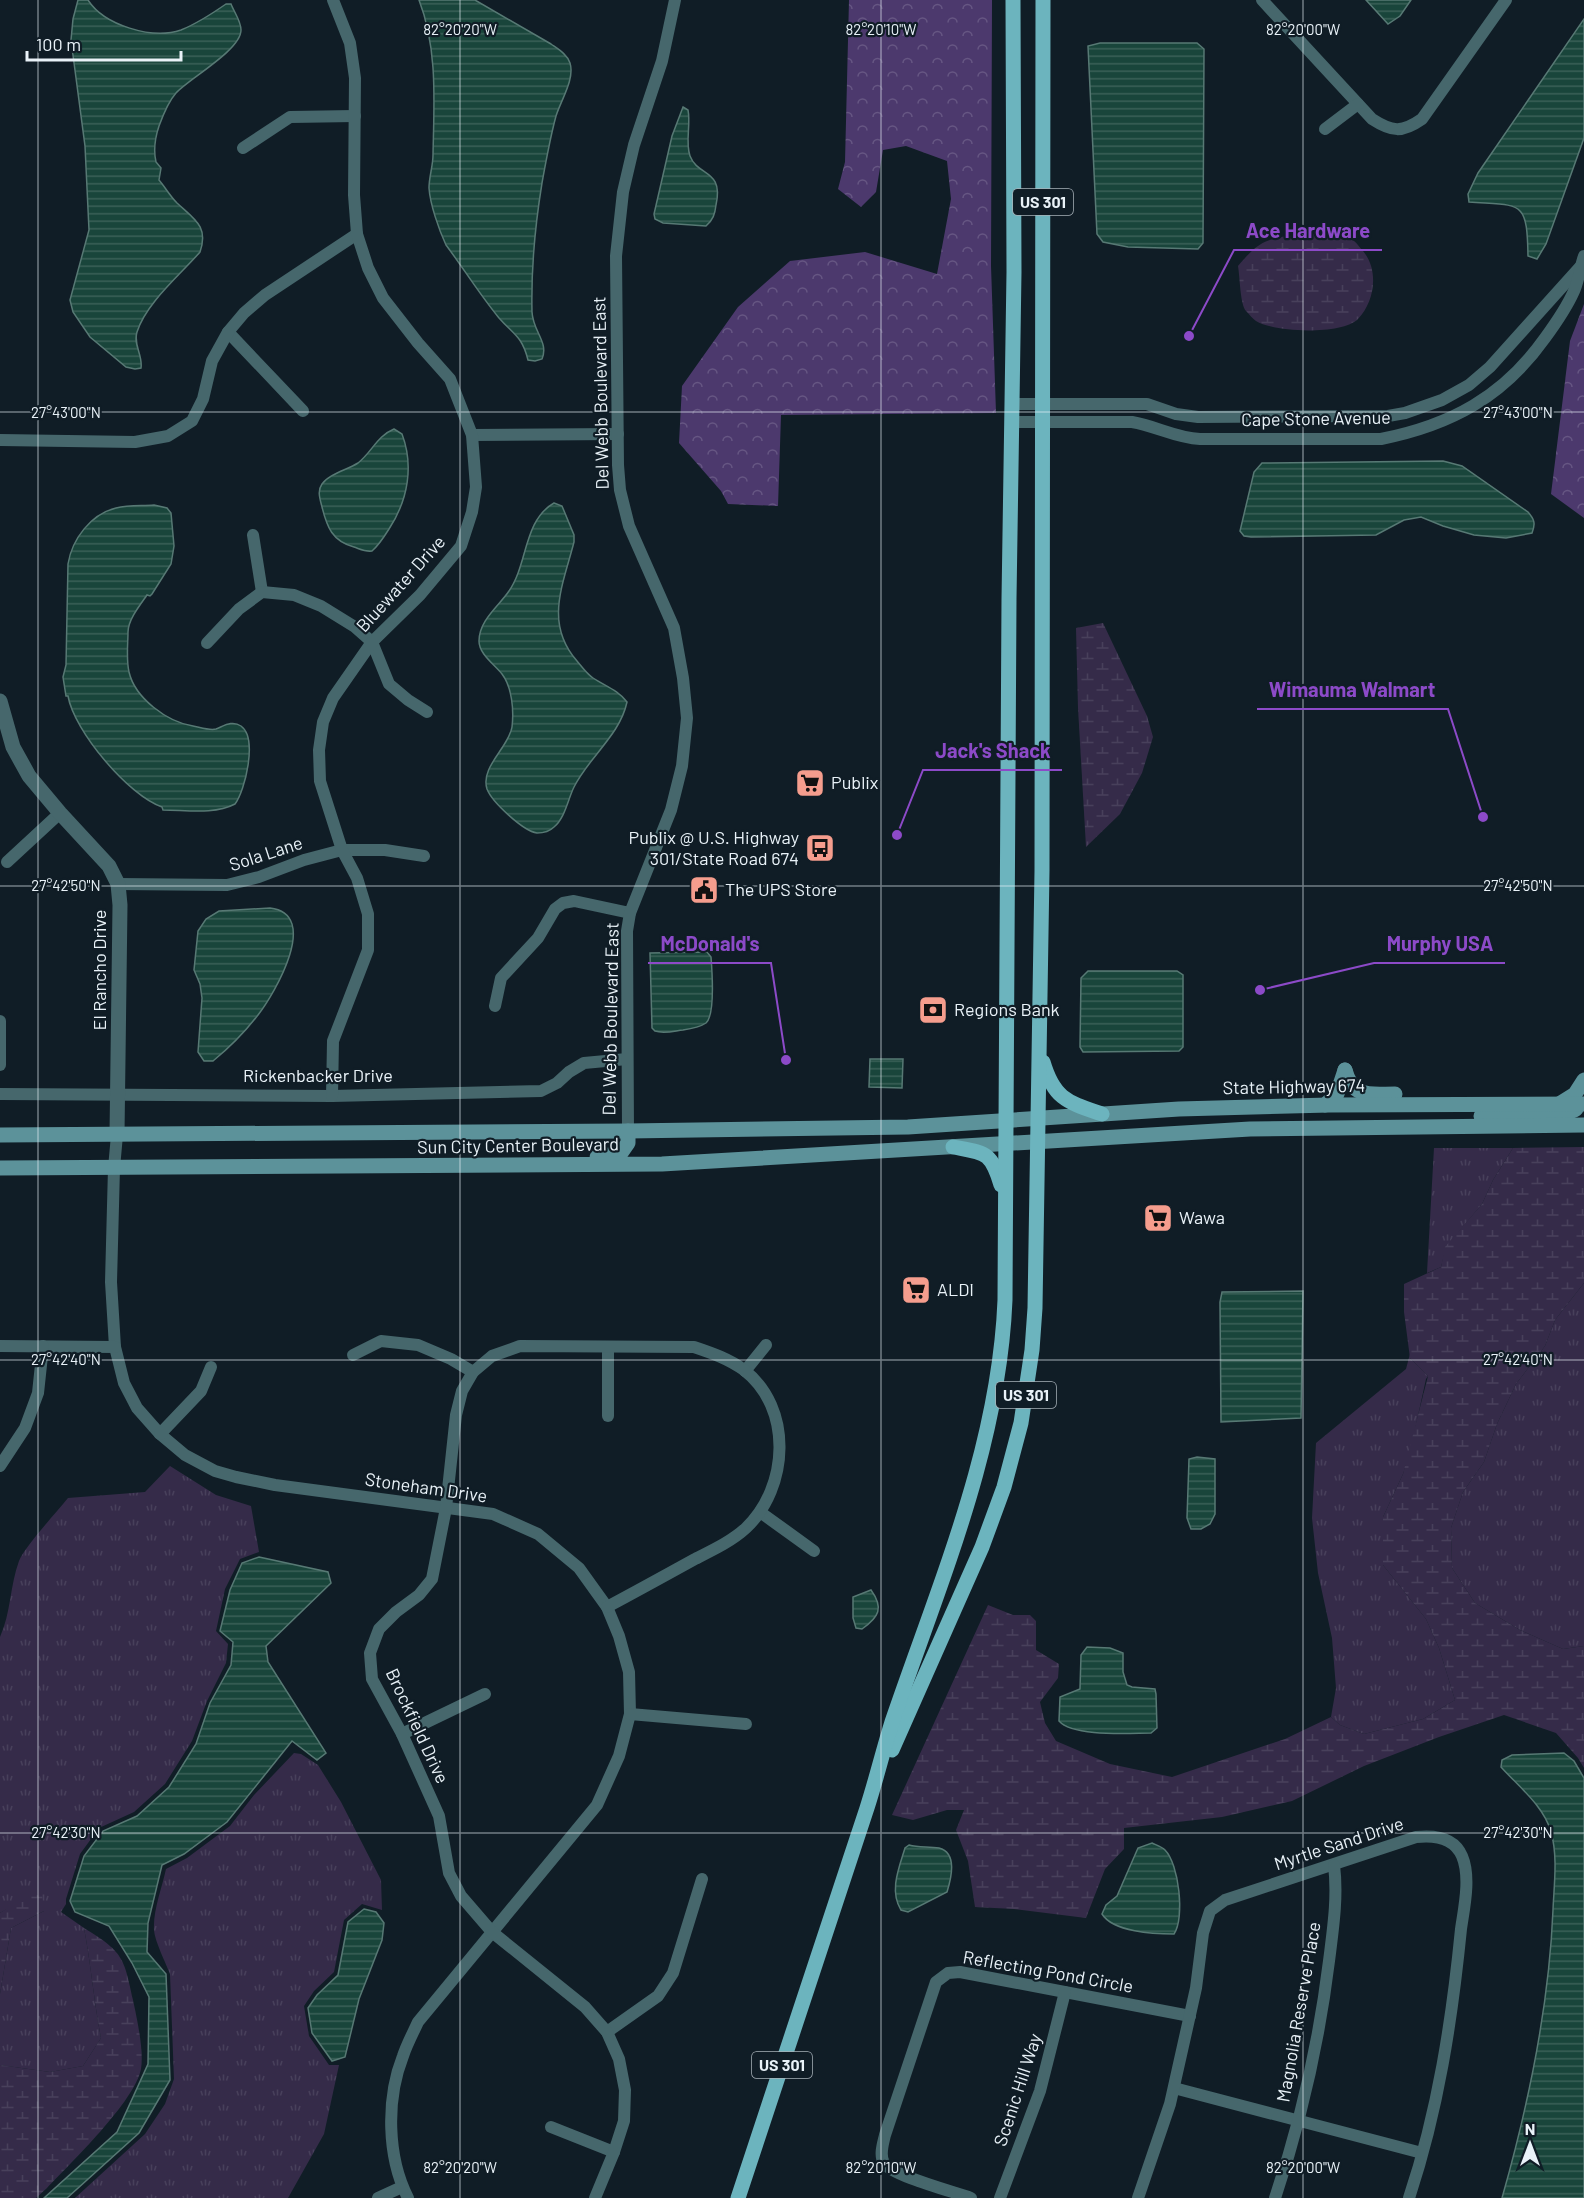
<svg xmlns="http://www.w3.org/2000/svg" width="1584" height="2198" font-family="Barlow,sans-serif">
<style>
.grass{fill:url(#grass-tufts)}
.forest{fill:url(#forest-crowns)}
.wetland{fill:url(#wetland-marsh)}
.water{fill:url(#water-rules);stroke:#577974;stroke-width:1.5}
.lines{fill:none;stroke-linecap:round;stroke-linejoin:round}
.minor{stroke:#46676c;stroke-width:12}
.tertiary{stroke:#46676c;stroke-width:15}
.secondary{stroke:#5c929a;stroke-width:15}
.primary{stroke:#6cb4be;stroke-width:15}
.ticks{fill:none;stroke:#e9f2f8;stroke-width:1.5;stroke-opacity:0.45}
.labels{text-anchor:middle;stroke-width:4.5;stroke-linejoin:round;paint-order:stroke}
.shield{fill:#101d26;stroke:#a8b2b9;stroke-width:1.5}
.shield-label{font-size:16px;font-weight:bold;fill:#e9f2f8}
.street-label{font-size:18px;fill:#e9f2f8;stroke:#101d26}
.poi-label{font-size:18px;fill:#e9f2f8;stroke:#101d26;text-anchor:start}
.ticks-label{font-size:15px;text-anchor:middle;fill:#e9f2f8;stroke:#101d26;stroke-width:4.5;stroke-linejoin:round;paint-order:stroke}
.leader{fill:none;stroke:#8c4ac8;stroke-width:2}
.callout-dot{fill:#8c4ac8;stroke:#101d26;stroke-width:2}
.callout-label{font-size:20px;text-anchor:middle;font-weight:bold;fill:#8c4ac8;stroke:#101d26;stroke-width:4.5;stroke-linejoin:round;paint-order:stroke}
</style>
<defs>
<pattern id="grass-tufts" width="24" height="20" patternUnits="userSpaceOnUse" patternTransform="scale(1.5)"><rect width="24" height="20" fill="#352b49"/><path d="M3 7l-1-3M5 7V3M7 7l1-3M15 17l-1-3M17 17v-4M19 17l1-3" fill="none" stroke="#48405b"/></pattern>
<pattern id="forest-crowns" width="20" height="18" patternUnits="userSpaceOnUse" patternTransform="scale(1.5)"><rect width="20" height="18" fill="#4c396d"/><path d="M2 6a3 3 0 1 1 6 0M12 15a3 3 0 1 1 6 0" fill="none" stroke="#665683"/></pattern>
<pattern id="wetland-marsh" width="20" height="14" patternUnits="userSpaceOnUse" patternTransform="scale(1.5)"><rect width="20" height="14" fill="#352b49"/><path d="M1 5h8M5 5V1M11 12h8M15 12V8" fill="none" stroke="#48405b"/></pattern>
<pattern id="water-rules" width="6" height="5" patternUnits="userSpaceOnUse" patternTransform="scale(1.5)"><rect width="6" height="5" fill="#19453b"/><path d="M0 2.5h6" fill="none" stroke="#3a6058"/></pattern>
</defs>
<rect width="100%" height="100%" fill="#101d26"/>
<g class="grass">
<polygon points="1434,1148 1513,1148 1493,1180 1482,1204 1446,1247 1441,1267 1427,1273"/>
<polygon points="1584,1283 1584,1646 1563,1649 1520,1630 1475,1603 1452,1568 1451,1528 1463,1492 1484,1462 1497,1424 1516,1384 1545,1346 1555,1320"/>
<polygon points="1410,1354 1410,1358 1428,1376 1426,1379 1410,1452 1403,1474 1383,1517 1383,1565 1426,1619 1439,1648 1455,1700 1423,1719 1364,1734 1340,1725 1331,1717 1336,1688 1332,1638 1318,1573 1312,1518 1316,1443 1406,1369"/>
<path d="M 170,1466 L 216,1495 L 251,1506 L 259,1552 L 240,1559 L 225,1589 L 216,1631 L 228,1644 L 226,1663 L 207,1701 L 192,1741 L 165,1784 L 134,1812 L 99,1828 L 80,1854 L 66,1899 L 66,1904 L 61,1912 L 84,1928 C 91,1965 94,2002 101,2038 L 83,2066 L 50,2072 L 0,2065 L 0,1994 L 11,1928 L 44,1911 L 7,1909 L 0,1913 L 0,1637 C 11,1613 10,1585 19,1561 C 25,1546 57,1512 68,1498 L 145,1492 Z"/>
<path d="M 294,1753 L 301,1754 L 318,1765 L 341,1802 L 381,1880 L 382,1910 L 362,1904 L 344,1920 L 334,1972 L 314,1991 L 304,2006 L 309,2036 L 329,2065 L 339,2065 L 324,2134 L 288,2198 L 75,2198 L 145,2134 L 165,2104 L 174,2079 L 170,1974 C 166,1963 155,1942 154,1930 C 153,1910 162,1888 166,1869 L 187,1858 L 230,1826 L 254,1795 Z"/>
</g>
<g class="forest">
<polygon points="849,0 992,0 991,266 996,413 781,415 778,506 728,504 721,491 679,443 682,386 738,307 790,261 865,252 937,274 951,199 947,161 906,146 883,150 876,192 861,207 838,189 845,162"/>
<polygon points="1584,304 1584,518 1551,494 1570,341"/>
</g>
<g class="wetland">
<path d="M 1300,234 C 1315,234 1340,233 1354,241 C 1357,243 1360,248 1363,251 C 1379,270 1375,301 1358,319 C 1342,335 1275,333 1256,321 C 1253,319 1249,314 1246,311 C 1240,304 1240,277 1238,266 C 1260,240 1266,239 1300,234 Z"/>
<polygon points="1103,623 1147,716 1153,737 1142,773 1120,814 1086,847 1078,708 1076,628"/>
<polygon points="1584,1147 1584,1283 1555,1320 1545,1346 1516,1384 1497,1424 1484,1462 1463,1492 1451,1528 1452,1568 1475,1603 1520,1630 1563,1649 1584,1646 1584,1768 1578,1758 1556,1733 1504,1715 1439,1737 1364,1766 1292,1801 1222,1817 1124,1828 1124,1849 1105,1869 1086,1918 1014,1909 975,1907 968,1861 956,1830 964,1810 947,1810 913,1820 892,1815 988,1605 1013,1615 1030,1615 1036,1621 1036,1650 1059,1664 1058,1678 1040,1702 1045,1723 1056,1741 1110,1764 1172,1777 1285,1739 1331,1717 1340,1725 1364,1734 1423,1719 1455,1700 1439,1648 1426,1619 1383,1565 1383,1517 1403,1474 1428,1376 1410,1358 1404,1312 1404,1284 1441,1267 1445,1247 1482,1204 1493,1180 1513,1148"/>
<polygon points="29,1894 42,1896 44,1911 11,1928 0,1994 0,1913"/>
<path d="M 84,1928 C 123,1952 124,1957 133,2000 C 137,2019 144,2050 141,2069 C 135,2101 71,2163 47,2188 L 36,2198 L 0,2198 L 0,2065 L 50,2072 L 83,2066 L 101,2038 C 94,2002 91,1965 84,1928 Z"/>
</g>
<g class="water">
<path d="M 78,0 L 88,0 C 104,25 152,40 181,30 C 196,24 213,13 226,4 L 231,4 C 234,12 241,21 241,30 C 241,50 190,78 176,93 C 168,102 163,115 159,126 C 155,138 153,149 156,162 L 161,168 L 159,180 C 165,187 170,196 177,203 C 194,219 209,226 200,252 C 181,274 146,303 137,332 C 133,345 143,355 141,368 L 135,369 L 126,367 L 90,337 L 73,312 L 70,300 L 89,230 L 85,146 L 71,40 L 73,19 Z"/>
<path d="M 419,0 L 475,0 L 551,44 C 558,49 567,54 570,63 C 575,79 561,100 556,116 C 550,138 546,161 542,183 C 535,226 531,269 532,312 C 533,332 549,342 542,359 L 535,361 L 528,360 C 522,336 514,335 499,318 C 480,295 464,269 446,245 C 439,230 430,204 429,188 C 429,177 433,166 433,155 C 434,103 438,49 419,0 Z"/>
<polygon points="1366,0 1411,0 1400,16 1388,24"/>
<path d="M 1584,19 L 1584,138 L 1546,244 L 1537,259 L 1528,256 C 1527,199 1522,206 1469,202 L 1468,194 L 1478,173 Z"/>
<polygon points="1100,43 1197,43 1204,49 1203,243 1198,249 1128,247 1103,242 1097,234 1088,46"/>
<path d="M 683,107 L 688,110 C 691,125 685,142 690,156 C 698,177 724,169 716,205 C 715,214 713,220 706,226 L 663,223 L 655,219 L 654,214 L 672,136 Z"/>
<path d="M 394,429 L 402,434 C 414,466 408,500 389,529 C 384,537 379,545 372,551 C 365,552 360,549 354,547 C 332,541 327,527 322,507 C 320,499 317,491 322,484 C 329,474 347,470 358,463 C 372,452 377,436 394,429 Z"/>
<path d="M 1443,461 L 1462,466 L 1528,512 C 1534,519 1536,523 1532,533 L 1506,538 L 1474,535 L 1443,526 L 1421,517 L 1404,520 L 1376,535 L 1251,537 L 1244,536 L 1240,531 L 1254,472 L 1262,463 Z"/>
<path d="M 554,503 L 562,506 L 574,535 L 574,542 C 563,585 544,623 577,661 C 582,667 587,674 593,678 C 605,686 618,690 627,702 C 620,735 589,757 574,787 C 568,799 565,818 554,827 C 550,831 543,833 537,833 C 523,831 492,802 487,789 C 480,767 509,747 512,727 C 514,710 512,687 502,674 C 494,664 479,654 479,641 C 479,620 499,606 509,591 C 528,564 523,521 554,503 Z"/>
<path d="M 154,505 L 167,508 L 171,513 L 174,546 L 171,564 L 152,594 L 150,596 L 147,595 C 140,605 128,620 128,632 C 128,643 126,659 129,672 C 135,698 167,722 193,726 C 199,727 210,731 216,729 C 224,726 232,720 241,726 C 258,738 245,791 235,804 C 214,815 186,810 163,810 L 162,807 C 129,796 74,731 68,696 L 66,696 L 63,677 L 66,665 L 68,564 C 72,539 91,514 116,508 C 129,505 141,506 154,505 Z"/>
<path d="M 270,908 C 321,914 275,993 258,1015 C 245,1032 229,1048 213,1061 L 204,1061 L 198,1052 L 202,998 L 200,984 L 194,970 L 198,931 L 206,919 L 219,911 Z"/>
<path d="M 707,952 L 711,957 C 712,970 715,1015 706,1023 C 700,1027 690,1029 683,1030 C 674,1031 664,1034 655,1031 L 652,1028 L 650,953 Z"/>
<polygon points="1088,971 1177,971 1183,975 1183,1047 1179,1051 1083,1052 1080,1047 1081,978"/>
<polygon points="870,1059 903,1059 902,1088 869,1087"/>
<polygon points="1303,1291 1301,1418 1221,1422 1220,1302 1222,1292"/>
<polygon points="1197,1457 1215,1459 1215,1514 1210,1524 1201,1529 1191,1529 1187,1518 1189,1459"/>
<polygon points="259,1557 328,1572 331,1583 266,1646 268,1662 326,1753 317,1760 292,1741 227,1822 184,1854 162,1865 148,1923 147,1952 166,1974 170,2080 139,2133 67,2198 44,2198 117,2132 148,2064 149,1997 132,1963 109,1926 75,1912 70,1901 84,1856 103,1831 137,1816 169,1787 196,1744 210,1703 231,1665 233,1642 220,1631 230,1590 242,1563"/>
<path d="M 871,1590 C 884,1608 879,1617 862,1629 L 856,1628 L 853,1618 L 853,1597 Z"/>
<path d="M 1087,1647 L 1110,1648 L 1123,1653 L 1123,1672 L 1127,1685 L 1132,1687 L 1155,1689 L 1156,1694 L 1157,1728 L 1151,1733 C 1129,1733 1073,1737 1059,1721 L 1060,1697 L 1080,1689 L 1081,1655 Z"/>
<path d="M 1564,1753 L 1574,1761 L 1584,1778 L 1584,2198 L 1502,2198 C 1529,2103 1549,2008 1553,1910 C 1554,1885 1558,1856 1551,1832 C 1544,1806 1518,1786 1501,1767 L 1502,1760 L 1512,1755 Z"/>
<path d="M 1152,1843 C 1156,1845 1162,1847 1165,1850 C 1179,1864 1185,1918 1174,1934 C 1154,1934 1113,1932 1102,1914 L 1106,1905 L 1117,1896 L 1138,1848 Z"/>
<path d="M 909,1845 C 919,1848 929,1846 939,1848 C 958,1853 951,1879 947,1892 L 908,1912 L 901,1910 C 889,1891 899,1868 905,1848 Z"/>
<polygon points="364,1909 376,1912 384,1923 382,1940 359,1999 345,2057 332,2061 312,2033 308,2008 317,1995 338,1975 348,1922"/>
</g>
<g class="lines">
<g class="minor">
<path d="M 1262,0 L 1372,119 C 1392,132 1402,133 1422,119 L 1506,0"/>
<polyline points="1325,129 1358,104"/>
<polyline points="243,148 290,117 355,116"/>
<polyline points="228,332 303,411"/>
<polyline points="1013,404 1147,404 1176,414 1198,417 1388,416 1405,413 1442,400 1469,385 1490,367 1580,267"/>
<path d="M 1012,422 L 1132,422 C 1156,426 1176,438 1200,439 L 1381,439 C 1451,425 1503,397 1545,338 C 1556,323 1566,309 1574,291 C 1579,280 1580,267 1584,256"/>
<polyline points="472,435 618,434"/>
<polyline points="0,440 135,442 168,436 192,421 203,399 212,361 228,332 244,313 265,295 357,234"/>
<polyline points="253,535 262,592"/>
<polyline points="207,643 239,609 262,592 294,595 321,606 355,627 372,642 389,684 408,700 427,712"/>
<polyline points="7,862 60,813"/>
<polyline points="118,884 227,885 259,877 304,860 342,850 385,850 424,856"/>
<polyline points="495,1006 501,978 538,938 555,909 563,903 574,901 630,913"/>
<polyline points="0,1021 0,1065"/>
<polyline points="0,1094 332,1096 541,1091 557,1083 569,1072 584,1063 627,1059"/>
<polyline points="332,1096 333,1041 368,950 368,914 357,878 342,850 320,781 319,750 323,722 333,698 372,642 420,595 461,546 472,512 476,487 472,435 450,379 418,343 383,298 368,268 357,234 354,195 355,78 350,43 333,0"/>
<polyline points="628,1131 627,931 630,913 671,810 682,766 687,718 683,678 674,628 629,526 620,490 618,465 616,256 623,192 634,145 662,61 675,0"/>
<path d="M 117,1135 L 114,1168 L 111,1282 L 115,1347 L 124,1383 L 137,1408 L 160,1434 L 185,1455 L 215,1471 L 236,1477 L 275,1485 L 493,1514 L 538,1534 L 579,1568 L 607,1607 L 619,1636 L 629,1672 L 630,1714 L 619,1756 L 597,1805 L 418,2022 C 413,2033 407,2044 403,2056 C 386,2099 387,2157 408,2198"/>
<polyline points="0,1346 115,1347"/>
<polyline points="353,1355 381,1341 418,1345 451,1359 473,1372"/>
<polyline points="745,1371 766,1345"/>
<polyline points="608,1416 608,1347"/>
<polyline points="160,1434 201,1391 211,1367"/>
<polyline points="0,1466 25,1428 38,1393 43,1346"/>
<polyline points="760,1512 814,1551"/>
<polyline points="630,1714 746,1724"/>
<polyline points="402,1734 485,1694"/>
<polyline points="607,2032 658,1996 673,1973 702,1879"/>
<polyline points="1174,2088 1422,2153"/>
<polyline points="551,2127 614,2152"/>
<polyline points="378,2198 402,2187"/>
<path d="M 595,2198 L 614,2152 L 624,2121 L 625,2090 L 619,2059 L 607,2032 L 585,2007 L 492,1932 L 461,1896 L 449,1873 L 439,1816 L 402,1734 L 372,1679 L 370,1653 L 379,1629 L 396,1612 L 419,1595 L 432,1579 L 446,1508 L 456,1415 L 462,1391 L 473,1372 L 492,1356 L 520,1346 L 694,1347 C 712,1353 729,1359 744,1370 C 793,1408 789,1487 746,1528 C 732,1541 713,1550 695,1559 C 666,1575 637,1591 607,1607"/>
<path d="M 971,2198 C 955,2192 892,2176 884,2163 C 879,2155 883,2144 885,2135 L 936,1982 L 948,1973 L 960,1972 L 1190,2016"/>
<polyline points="1000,2198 1040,2091 1065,1992"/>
<path d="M 1138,2198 L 1170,2104 L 1196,1988 L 1203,1933 L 1210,1911 L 1225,1900 L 1416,1837 C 1434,1835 1454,1837 1462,1856 C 1471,1877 1464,1908 1461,1929 C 1452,2020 1438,2111 1409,2198"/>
<path d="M 1275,2198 C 1301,2121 1319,2042 1329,1961 C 1333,1929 1338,1897 1334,1865"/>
</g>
<polyline class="tertiary" points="0,701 13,747 29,776 60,813 109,866 118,884 120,905 117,1135"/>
<g class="secondary">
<path d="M 1345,1070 C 1353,1099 1370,1094 1395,1094"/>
<polyline points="1559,1104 1575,1094 1584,1080"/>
<polyline points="1325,1105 1337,1094 1345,1070"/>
<path d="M 1481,1116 C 1502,1115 1561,1119 1576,1109"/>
<polyline points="0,1135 628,1131 908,1127 1179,1109 1329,1105 1584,1104"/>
<polyline points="597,1157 621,1153 628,1143 628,1131"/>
<polyline points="0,1168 662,1164 1250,1129 1584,1125"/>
</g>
<g class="primary">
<path d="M 1043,1062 C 1054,1099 1067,1102 1102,1114"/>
<path d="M 953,1147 C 985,1153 991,1151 1001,1185"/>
<polyline points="892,1750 982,1547 1004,1487 1021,1423 1032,1350 1035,1308 1042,871 1043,0"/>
<path d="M 738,2198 C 781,2068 824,1938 867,1808 C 876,1780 883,1751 892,1722 C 939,1584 999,1448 1005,1300 L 1009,599 L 1014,272 L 1013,0"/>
</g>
</g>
<path class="ticks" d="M 38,0 L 38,2198M 460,0 L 460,2198M 881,0 L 881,2198M 1303,0 L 1303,2198M 0,412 L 1584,412M 0,886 L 1584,886M 0,1360 L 1584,1360M 0,1833 L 1584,1833"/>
<defs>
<g id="supermarket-square" transform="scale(1.5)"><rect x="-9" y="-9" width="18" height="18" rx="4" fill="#f59d8d" stroke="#101d26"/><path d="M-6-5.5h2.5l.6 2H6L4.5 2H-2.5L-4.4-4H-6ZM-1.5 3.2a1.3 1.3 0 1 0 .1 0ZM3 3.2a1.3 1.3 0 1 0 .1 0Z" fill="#111"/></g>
<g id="bus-square" transform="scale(1.5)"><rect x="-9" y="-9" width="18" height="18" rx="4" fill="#f59d8d" stroke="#101d26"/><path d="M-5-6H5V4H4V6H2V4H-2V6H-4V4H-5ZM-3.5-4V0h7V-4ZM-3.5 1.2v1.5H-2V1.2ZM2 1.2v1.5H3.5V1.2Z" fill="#111"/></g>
<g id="civic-square" transform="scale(1.5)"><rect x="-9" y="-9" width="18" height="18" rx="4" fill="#f59d8d" stroke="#101d26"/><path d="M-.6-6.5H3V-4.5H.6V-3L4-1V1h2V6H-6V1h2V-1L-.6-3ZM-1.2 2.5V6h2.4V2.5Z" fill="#111"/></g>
<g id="bank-square" transform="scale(1.5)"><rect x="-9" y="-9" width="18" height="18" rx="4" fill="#f59d8d" stroke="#101d26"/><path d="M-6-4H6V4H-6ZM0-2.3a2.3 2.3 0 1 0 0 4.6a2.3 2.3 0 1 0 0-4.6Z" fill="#111"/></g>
</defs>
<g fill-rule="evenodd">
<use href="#supermarket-square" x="810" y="783"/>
<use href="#bus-square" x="820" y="848"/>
<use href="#civic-square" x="704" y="890"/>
<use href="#bank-square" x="933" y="1010"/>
<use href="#supermarket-square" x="1158" y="1218"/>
<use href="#supermarket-square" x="916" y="1290"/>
</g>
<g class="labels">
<g class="shield">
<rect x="1013" y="189" width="60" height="26" rx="4.5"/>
<rect x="996" y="1382" width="60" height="26" rx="4.5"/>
<rect x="752" y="2052" width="60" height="26" rx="4.5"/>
</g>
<g class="shield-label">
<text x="1043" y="208">US 301</text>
<text x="1026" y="1401">US 301</text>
<text x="782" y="2071">US 301</text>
</g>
<g class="street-label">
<text transform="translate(601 393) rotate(-91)" y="6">Del Webb Boulevard East</text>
<text transform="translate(1316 419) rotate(-1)" y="6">Cape Stone Avenue</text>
<text transform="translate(401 584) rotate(-48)" y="6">Bluewater Drive</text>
<text transform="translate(266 854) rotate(-18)" y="6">Sola Lane</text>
<text transform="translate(100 970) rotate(-90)" y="6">El Rancho Drive</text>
<text transform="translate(611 1019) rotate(-89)" y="6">Del Webb Boulevard East</text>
<text x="318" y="1082">Rickenbacker Drive</text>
<text transform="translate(1294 1087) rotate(-1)" y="6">State Highway 674</text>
<text transform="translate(518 1146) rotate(-1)" y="6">Sun City Center Boulevard</text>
<text transform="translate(426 1488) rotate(8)" y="6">Stoneham Drive</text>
<text transform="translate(417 1726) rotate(65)" y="6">Brockfield Drive</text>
<text transform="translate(1339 1844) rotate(-18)" y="6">Myrtle Sand Drive</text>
<text transform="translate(1048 1972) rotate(10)" y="6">Reflecting Pond Circle</text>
<text transform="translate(1299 2012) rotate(-80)" y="6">Magnolia Reserve Place</text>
<text transform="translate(1018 2090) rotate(-72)" y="6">Scenic Hill Way</text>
</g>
<g class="poi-label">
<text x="831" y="789">Publix</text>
<text x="799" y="844" text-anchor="end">Publix @ U.S. Highway<tspan x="799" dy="21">301/State Road 674</tspan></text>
<text x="725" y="896">The UPS Store</text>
<text x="954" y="1016">Regions Bank</text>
<text x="1179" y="1224">Wawa</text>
<text x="937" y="1296">ALDI</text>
</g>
</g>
<g class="ticks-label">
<text x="460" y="35">82°20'20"W</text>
<text x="881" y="35">82°20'10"W</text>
<text x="1303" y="35">82°20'00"W</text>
<text x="66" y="418">27°43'00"N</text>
<text x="1518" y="418">27°43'00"N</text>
<text x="66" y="891">27°42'50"N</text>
<text x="1518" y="891">27°42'50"N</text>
<text x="66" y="1365">27°42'40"N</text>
<text x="1518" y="1365">27°42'40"N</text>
<text x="66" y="1838">27°42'30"N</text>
<text x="1518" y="1838">27°42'30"N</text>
<text x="460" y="2173">82°20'20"W</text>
<text x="881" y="2173">82°20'10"W</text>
<text x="1303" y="2173">82°20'00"W</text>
</g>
<path class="leader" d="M1189 336L1234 250H1382M1483 817L1448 709H1257M897 835L923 770H1062M786 1060L771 963H648M1260 990L1374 963H1505"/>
<g class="callout-dot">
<circle cx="1189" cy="336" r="6"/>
<circle cx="1483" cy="817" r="6"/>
<circle cx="897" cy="835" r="6"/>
<circle cx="786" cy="1060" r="6"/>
<circle cx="1260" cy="990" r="6"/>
</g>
<g class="callout-label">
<text x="1308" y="238">Ace Hardware</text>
<text x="1352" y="697">Wimauma Walmart</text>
<text x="993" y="758">Jack's Shack</text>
<text x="710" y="951">McDonald's</text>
<text x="1440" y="951">Murphy USA</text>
</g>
<g transform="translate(1530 2144)" stroke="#101d26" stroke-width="4.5" paint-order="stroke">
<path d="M0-4.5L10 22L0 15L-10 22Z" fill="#e9f2f8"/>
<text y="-9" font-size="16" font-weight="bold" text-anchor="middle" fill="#e9f2f8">N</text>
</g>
<path d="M27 51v9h154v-9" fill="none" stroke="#e9f2f8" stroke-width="3"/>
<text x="36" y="51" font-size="18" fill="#e9f2f8" stroke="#101d26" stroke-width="4.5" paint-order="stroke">100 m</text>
</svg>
